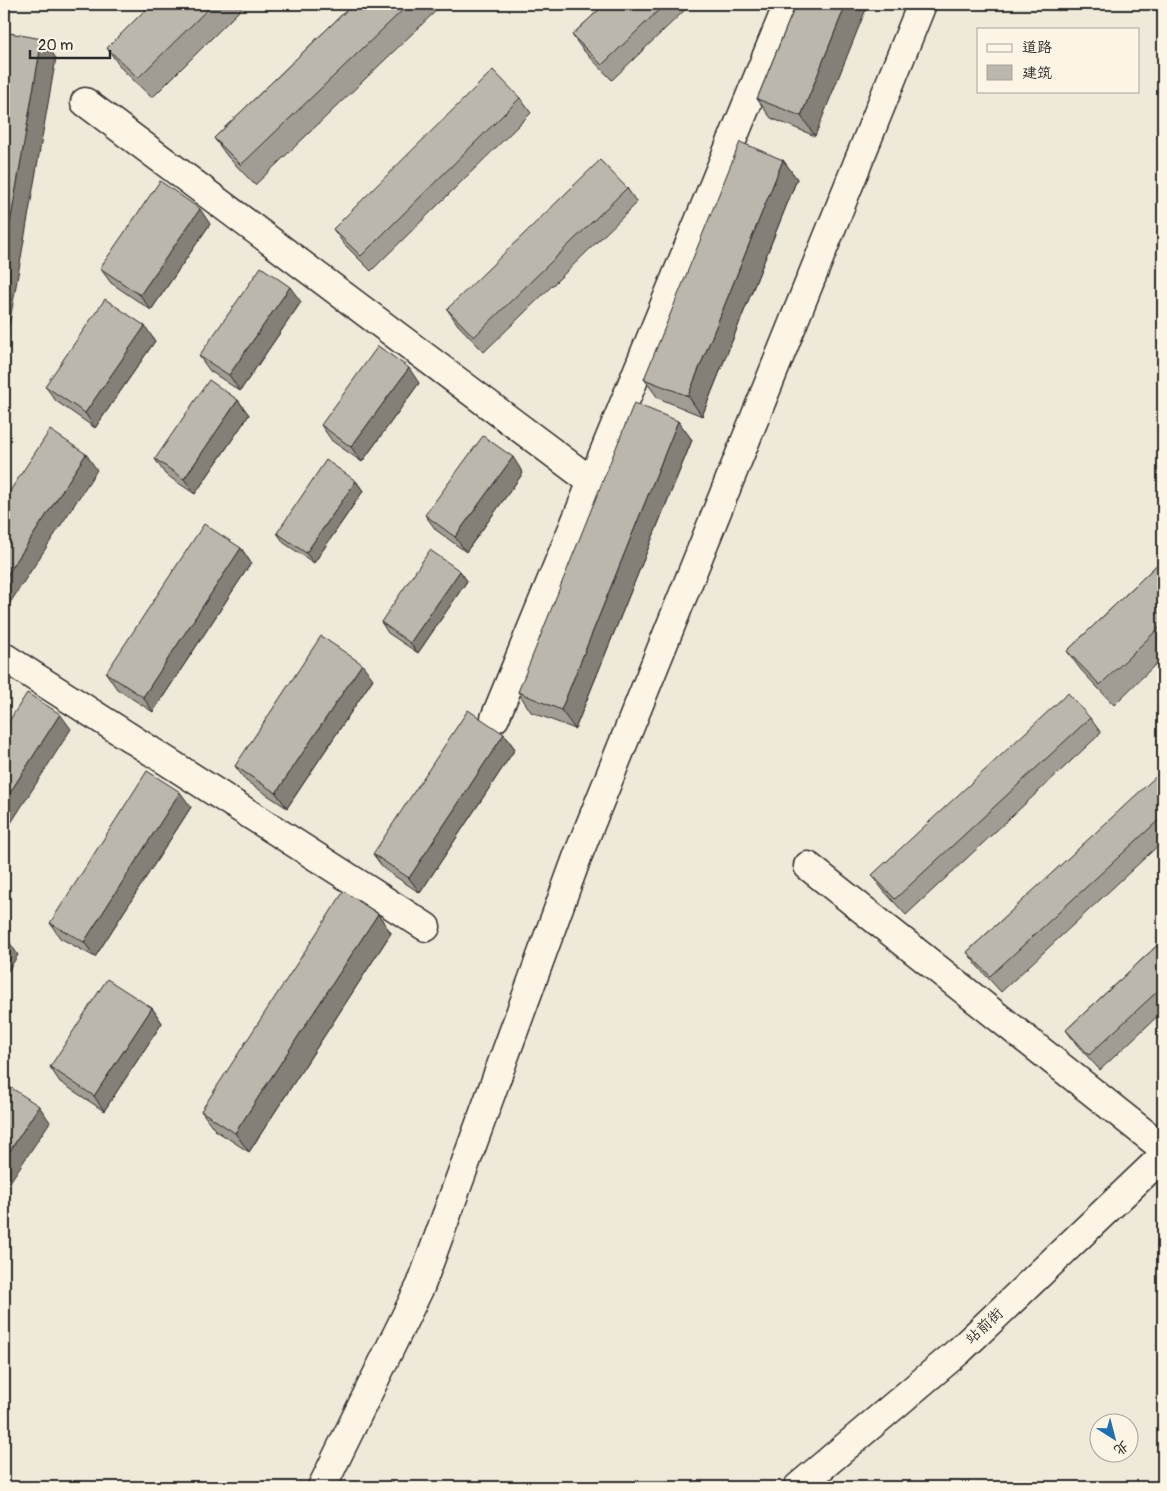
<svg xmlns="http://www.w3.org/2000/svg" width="1167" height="1491" font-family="Pangolin,'LXGW WenKai TC',sans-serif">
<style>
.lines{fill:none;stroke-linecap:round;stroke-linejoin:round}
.minor-casing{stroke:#2b2b2b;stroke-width:31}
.minor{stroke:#fcf5e5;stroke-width:28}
.wall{fill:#a29d94;stroke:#2b2b2b}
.shaded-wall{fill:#848078;stroke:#2b2b2b}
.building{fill:#bcb7ac;stroke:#2b2b2b}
.labels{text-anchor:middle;stroke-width:4;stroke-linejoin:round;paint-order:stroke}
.street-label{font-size:15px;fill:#2b2b2b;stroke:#fcf5e5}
</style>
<rect width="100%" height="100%" fill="#efe9da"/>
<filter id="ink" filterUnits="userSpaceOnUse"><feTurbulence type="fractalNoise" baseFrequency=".02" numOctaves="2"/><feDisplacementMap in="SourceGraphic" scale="10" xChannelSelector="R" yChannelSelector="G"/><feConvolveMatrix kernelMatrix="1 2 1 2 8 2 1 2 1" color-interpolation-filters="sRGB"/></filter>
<g filter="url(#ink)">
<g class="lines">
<g class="minor-casing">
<g id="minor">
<polyline points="85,102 592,482"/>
<polyline points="4,657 426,927"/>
<polyline points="495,718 788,4"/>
<polyline points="808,866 1163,1148"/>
<polyline points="322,1487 421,1285 578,855 922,4"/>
<polyline points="798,1487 960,1350 1163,1156"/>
</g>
</g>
<use href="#minor" class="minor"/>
</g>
<g class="wall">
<polygon points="151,4 246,4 152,98 121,68 107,48"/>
<polygon points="353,4 443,4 255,185 228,157 214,138"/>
<polygon points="605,4 691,4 612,80 583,50 572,35"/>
<polygon points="796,4 815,136 771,118 757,99"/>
<polygon points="520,98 531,113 371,271 344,244 333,229"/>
<polygon points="783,160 797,179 702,416 658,398 644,379"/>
<polygon points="627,188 637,203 484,352 458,325 447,309"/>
<polygon points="210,224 151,310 111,283 100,268"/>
<polygon points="301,302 240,391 210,371 199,356"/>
<polygon points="155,341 95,428 56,401 45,386"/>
<polygon points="419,383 362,462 332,441 321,425"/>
<polygon points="238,400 249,415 195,494 165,474 155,459"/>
<polygon points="678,421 692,440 575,729 531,712 518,692"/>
<polygon points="523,473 466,552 436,530 425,515"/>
<polygon points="356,481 363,491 314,563 284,543 277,533"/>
<polygon points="241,548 251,563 153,712 117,689 106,673"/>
<polygon points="1163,559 1163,657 1114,705 1081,670 1067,651"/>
<polygon points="460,571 467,581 418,653 388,633 381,622"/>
<polygon points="373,679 287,808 246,781 235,766"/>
<polygon points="1090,718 1101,733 906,915 883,890 872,875"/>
<polygon points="504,734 515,749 420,893 384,869 373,854"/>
<polygon points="1163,771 1163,841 1001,992 978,967 967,952"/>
<polygon points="191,807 95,957 60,938 50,923"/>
<polygon points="378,914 391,933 249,1152 215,1130 201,1111"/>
<polygon points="1163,940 1163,1011 1100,1070 1077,1045 1066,1030"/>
<polygon points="152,1008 162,1023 104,1111 60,1082 50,1067"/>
</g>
<g class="shaded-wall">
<polygon points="846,4 868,4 815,136 801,116"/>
<polygon points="42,39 56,58 6,343 4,340 4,258"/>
<polygon points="783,160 797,179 702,416 688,396"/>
<polygon points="200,209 210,224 151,310 140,295"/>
<polygon points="290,287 301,302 240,391 229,375"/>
<polygon points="145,326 155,341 95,428 85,413"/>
<polygon points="409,368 419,383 362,462 351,447"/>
<polygon points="238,400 249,415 195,494 184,479"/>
<polygon points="678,421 692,440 575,729 561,710"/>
<polygon points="86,454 97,470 4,612 4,580"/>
<polygon points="513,457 523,473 466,552 455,537"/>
<polygon points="356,481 363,491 314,563 306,553"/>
<polygon points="241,548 251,563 153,712 143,697"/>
<polygon points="460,571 467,581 418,653 410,643"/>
<polygon points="362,664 373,679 287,808 276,793"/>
<polygon points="60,714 71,729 4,834 4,802"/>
<polygon points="504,734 515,749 420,893 409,878"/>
<polygon points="180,792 191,807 95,957 84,942"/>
<polygon points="378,914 391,933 249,1152 235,1133"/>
<polygon points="8,940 18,955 8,971 4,966 4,946"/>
<polygon points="152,1008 162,1023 104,1111 94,1096"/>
<polygon points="39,1106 50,1122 4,1191 4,1160"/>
</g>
<g class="building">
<polygon points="151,4 213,4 138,78 107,48"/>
<polygon points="353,4 409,4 241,165 214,138"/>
<polygon points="605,4 665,4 602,65 572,35"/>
<polygon points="796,4 846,4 801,116 757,99"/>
<polygon points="4,32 42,39 4,258"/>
<polygon points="493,70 520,98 361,256 333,229"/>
<polygon points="740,142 783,160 688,396 644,379"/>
<polygon points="600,160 627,188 474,337 447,309"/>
<polygon points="160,181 200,209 140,295 100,268"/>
<polygon points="261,267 290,287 229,375 199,356"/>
<polygon points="105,299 145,326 85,413 45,386"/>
<polygon points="378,346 409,368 351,447 321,425"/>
<polygon points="209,380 238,400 184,479 155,459"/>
<polygon points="634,403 678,421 561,710 518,692"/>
<polygon points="50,430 86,454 4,580 4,500"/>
<polygon points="483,436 513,457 455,537 425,515"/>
<polygon points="326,460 356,481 306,553 277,533"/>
<polygon points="204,524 241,548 143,697 106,673"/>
<polygon points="430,550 460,571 410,643 381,622"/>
<polygon points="1163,559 1163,624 1100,685 1067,651"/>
<polygon points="321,636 362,664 276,793 235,766"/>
<polygon points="27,693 60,714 4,802 4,729"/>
<polygon points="1068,693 1090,718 895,899 872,875"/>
<polygon points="468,710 504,734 409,878 373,854"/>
<polygon points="1163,770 1163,816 990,976 967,952"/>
<polygon points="147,771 180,792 84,942 50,923"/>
<polygon points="344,891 378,914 235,1133 201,1111"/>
<polygon points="4,937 8,940 4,946"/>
<polygon points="1163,940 1163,986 1089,1055 1066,1030"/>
<polygon points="107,979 152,1008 94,1096 50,1067"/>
<polygon points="4,1083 39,1106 4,1160"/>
</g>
</g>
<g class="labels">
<g class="street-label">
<text transform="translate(984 1326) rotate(-43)" y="5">站前街</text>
</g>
</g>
<rect width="1167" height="1491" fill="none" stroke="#fcf5e5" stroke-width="20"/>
<rect x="10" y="10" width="1147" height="1471" fill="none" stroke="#2b2b2b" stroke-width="2" filter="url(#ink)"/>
<rect x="977" y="28" width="162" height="65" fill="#fcf5e5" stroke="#a8a49b"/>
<rect x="987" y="44" width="25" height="8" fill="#fcf5e5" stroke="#a8a49b"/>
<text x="1022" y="52" font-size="15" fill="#2b2b2b">道路</text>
<rect x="987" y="65" width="25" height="15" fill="#bcb7ac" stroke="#a8a49b"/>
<text x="1022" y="78" font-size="15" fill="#2b2b2b">建筑</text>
<g transform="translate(1114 1438) rotate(144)"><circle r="24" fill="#fcf5e5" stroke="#a8a49b"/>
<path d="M0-4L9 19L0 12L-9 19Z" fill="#1f6fb2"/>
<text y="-8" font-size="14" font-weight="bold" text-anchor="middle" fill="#2b2b2b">北</text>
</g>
<path d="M30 50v8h80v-8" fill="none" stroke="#2b2b2b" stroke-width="2.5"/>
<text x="38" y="50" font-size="15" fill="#2b2b2b" stroke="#fcf5e5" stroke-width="4" paint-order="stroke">20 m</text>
</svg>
